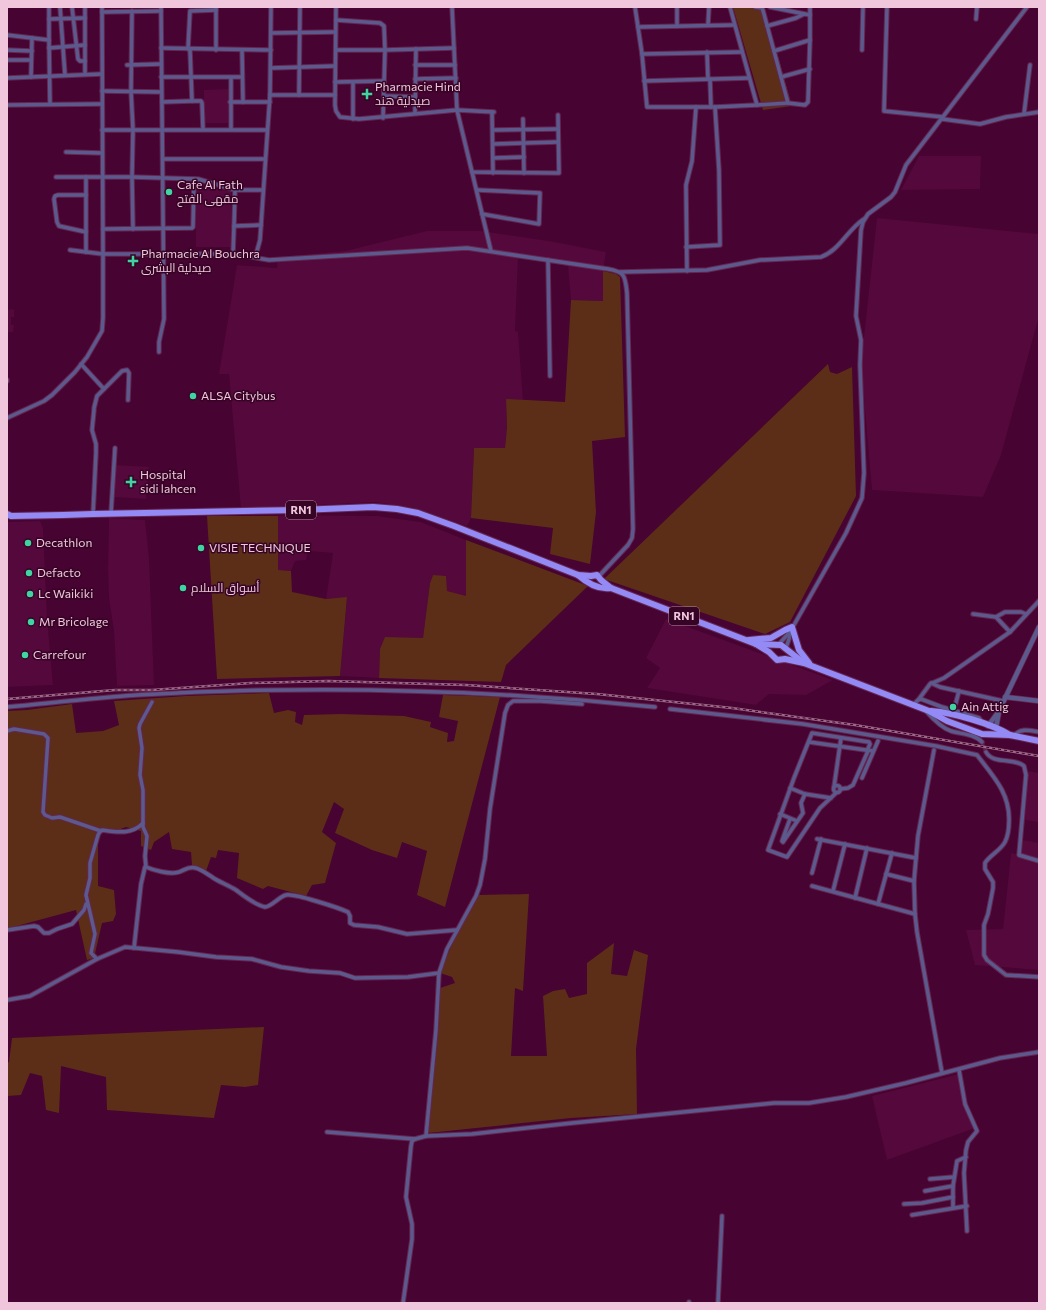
<svg xmlns="http://www.w3.org/2000/svg" width="1046" height="1310" font-family="Commissioner,Cairo,sans-serif">
<style>
.built{fill:#54083b}
.green{fill:#5c2e17}
.lines{fill:none;stroke-linecap:round;stroke-linejoin:round}
.minor-tunnel{stroke:#60204a;stroke-width:3.5;stroke-dasharray:3.5 2;stroke-linecap:butt}
.minor-casing{stroke:#652650;stroke-width:5.5}
.tertiary-casing{stroke:#652650;stroke-width:6}
.primary-casing{stroke:#652650;stroke-width:8}
.minor{stroke:#5c598d;stroke-width:3.5}
.tertiary{stroke:#5c598d;stroke-width:4.5}
.primary{stroke:#938af5;stroke-width:6}
.rail-casing{stroke:#9d6788;stroke-width:2.5}
.rail{stroke:#360425;stroke-width:1;stroke-dasharray:3;stroke-linecap:butt}
.poi-dot{fill:#40d4a2;stroke:#360425;stroke-width:1.5}
.labels{text-anchor:middle;stroke-width:3;stroke-linejoin:round;paint-order:stroke}
.shield{fill:#360425;stroke:#b88ca4;stroke-width:1}
.shield-label{font-size:11px;font-weight:bold;fill:#efc6db}
.poi-label{font-size:12px;fill:#efc6db;stroke:#360425;text-anchor:start}
</style>
<rect width="100%" height="100%" fill="#470331"/>
<g class="built">
<polygon points="229,89 228,123 204,123 204,90"/>
<polygon points="919,156 981,156 980,189 901,190"/>
<polygon points="195,182 206,184 219,190 231,191 231,247 196,247 196,220 194,213"/>
<polygon points="877,218 1039,234 1039,316 1001,455 983,497 872,490 861,364"/>
<polygon points="427,231 481,231 549,241 606,252 603,271 603,301 571,300 568,266 518,258 515,331 518,332 523,400 506,399 507,427 505,448 474,448 471,518 467,526 413,508 375,502 241,509 229,374 219,374 237,265 277,268 278,257 345,251"/>
<polygon points="12,309 14,310 14,317 11,317 11,325 14,325 13,332 8,332 7,310"/>
<polygon points="116,465 149,467 146,499 114,497"/>
<polygon points="287,515 377,516 421,522 466,540 466,597 447,591 433,575 430,583 423,638 380,649 379,678 340,676 347,598 326,599 333,553 308,551 306,560 295,561 291,571 278,570 278,516"/>
<polygon points="109,518 145,520 149,558 154,685 117,686 114,631 109,598 108,569"/>
<polygon points="40,521 43,528 47,617 53,685 7,687 7,522"/>
<polygon points="666,619 833,680 806,695 769,694 756,705 647,688 660,668 646,658"/>
<polygon points="1028,771 1039,773 1039,822 1025,820"/>
<polygon points="1023,840 1039,843 1039,970 975,965 966,930 1003,929 1011,853 1020,855"/>
<polygon points="959,1074 975,1128 887,1160 872,1096"/>
</g>
<g class="green">
<polygon points="733,7 764,7 792,106 763,110"/>
<polygon points="603,271 616,274 620,277 625,437 592,441 596,512 590,564 550,554 553,528 471,518 474,448 505,448 507,427 506,399 565,402 571,300 603,301"/>
<polygon points="828,364 830,372 837,374 852,367 856,496 790,622 765,634 604,579"/>
<polygon points="207,516 278,516 278,570 291,571 292,592 326,599 347,597 340,676 217,679"/>
<polygon points="466,540 588,586 506,665 501,682 379,678 380,649 385,637 423,638 430,583 433,575 446,576 447,591 466,596"/>
<polygon points="269,693 274,713 288,710 296,712 295,722 302,725 304,715 341,714 404,716 431,722 430,727 448,733 447,742 454,741 458,721 439,717 443,695 500,697 445,907 417,895 427,851 402,842 397,858 372,850 335,833 344,809 334,802 322,832 336,843 325,883 312,885 306,896 268,886 263,889 237,878 239,853 218,850 216,858 211,857 206,871 192,865 191,852 172,849 169,832 154,842 151,850 141,846 141,831 126,827 118,830 98,828 98,886 114,890 116,914 113,921 102,923 94,958 87,960 76,910 13,927 7,927 7,711 27,710 72,704 76,733 103,731 119,725 114,701 186,696"/>
<polygon points="529,894 523,991 515,988 511,1056 547,1056 543,996 553,991 565,989 569,998 587,994 587,963 614,943 611,974 627,976 634,950 648,955 636,1049 637,1114 571,1118 428,1133 440,988 455,983 452,977 440,973 452,944 478,895"/>
<polygon points="264,1027 258,1085 245,1087 221,1085 214,1118 107,1110 106,1077 61,1066 59,1113 46,1110 42,1076 30,1073 21,1095 7,1096 7,1063 9,1062 12,1038"/>
</g>
<g class="lines">
<polyline class="minor-tunnel" points="982,742 986,752"/>
<g class="minor-casing">
<g id="minor">
<polyline points="49,7 49,40"/>
<polyline points="60,7 65,75"/>
<polyline points="72,7 78,59 80,61 85,61"/>
<polyline points="85,7 85,74"/>
<polyline points="336,7 335,105 336,111 340,117 359,119 457,110 494,112"/>
<polyline points="452,7 457,110 472,172 559,173 558,115"/>
<polyline points="635,7 642,54 647,107 715,107 757,105 730,7"/>
<polyline points="677,7 677,26"/>
<polyline points="755,7 762,8"/>
<polyline points="770,7 810,15"/>
<polyline points="887,7 884,111 943,117"/>
<polyline points="132,11 131,91 133,130 132,177 133,229"/>
<polyline points="102,12 161,11"/>
<polyline points="49,19 85,18"/>
<polyline points="976,19 977,7"/>
<polyline points="336,20 380,23 384,26 385,50 383,118"/>
<polyline points="708,25 709,7"/>
<polyline points="767,26 796,18 804,14"/>
<polyline points="638,27 734,25"/>
<polyline points="271,33 335,32"/>
<polyline points="7,35 49,40 50,104"/>
<polyline points="49,48 85,45"/>
<polyline points="161,48 271,50"/>
<polyline points="188,49 190,11 216,10"/>
<polyline points="7,50 32,51"/>
<polyline points="190,50 192,101 201,101 202,103 203,129"/>
<polyline points="216,50 216,7"/>
<polyline points="242,50 243,102"/>
<polyline points="336,50 385,50 454,48"/>
<polyline points="862,50 863,7"/>
<polyline points="774,51 810,40"/>
<polyline points="707,52 708,79"/>
<polyline points="642,54 742,52"/>
<polyline points="7,60 31,60"/>
<polyline points="127,65 161,64"/>
<polyline points="415,65 455,65"/>
<polyline points="271,68 335,66"/>
<polyline points="31,77 32,38"/>
<polyline points="161,77 242,77"/>
<polyline points="781,77 810,69"/>
<polyline points="7,78 102,74"/>
<polyline points="415,79 456,78"/>
<polyline points="710,79 711,107"/>
<polyline points="644,81 749,78"/>
<polyline points="335,82 383,81"/>
<polyline points="102,91 161,92"/>
<polyline points="270,95 335,95"/>
<polyline points="299,95 300,7"/>
<polyline points="384,96 415,97"/>
<polyline points="162,102 192,101"/>
<polyline points="230,102 270,102"/>
<polyline points="788,103 805,105 808,102 810,40 810,7"/>
<polyline points="7,105 102,104"/>
<polyline points="757,105 788,103 762,7"/>
<polyline points="492,112 493,173"/>
<polyline points="415,113 416,49"/>
<polyline points="1024,114 1030,65"/>
<polyline points="353,119 353,82"/>
<polyline points="523,119 524,173"/>
<polyline points="942,119 980,124 1006,117 1039,112"/>
<polyline points="231,129 231,78"/>
<polyline points="102,130 267,130"/>
<polyline points="493,130 558,129"/>
<polyline points="493,144 558,142"/>
<polyline points="66,152 102,153"/>
<polyline points="493,158 524,157"/>
<polyline points="163,159 265,159"/>
<polyline points="472,172 491,251"/>
<polyline points="56,177 132,177 198,179 235,190 263,190"/>
<polyline points="86,177 86,252"/>
<polyline points="235,190 234,226 261,225"/>
<polyline points="477,190 540,193 539,224 482,214"/>
<polyline points="103,229 192,228 193,227 194,179"/>
<polyline points="86,232 59,226 57,222 54,199 55,196 58,195 86,195"/>
<polyline points="686,247 720,245 719,170 715,107"/>
<path d="M 70,250 L 103,254 L 233,254 L 269,260 L 467,248 L 608,269 C 626,272 625,277 627,293 L 633,529 L 632,538 L 628,545 L 599,576"/>
<polyline points="233,254 234,226"/>
<polyline points="251,257 257,251 260,240 270,95 271,7"/>
<polyline points="548,260 550,376"/>
<polyline points="687,271 686,185 692,161 696,107"/>
<path d="M 620,272 L 707,270 L 760,260 L 821,257 C 839,251 848,229 864,219"/>
<polyline points="159,352 159,342 164,319 161,7"/>
<polyline points="81,364 104,389"/>
<polyline points="7,380 7,381"/>
<polyline points="94,408 97,396 122,371 127,370 129,373 128,400"/>
<polyline points="7,418 44,401 52,395 75,372 87,357 102,331 103,318 103,254 102,7"/>
<polyline points="111,513 115,448"/>
<polyline points="93,514 96,453 96,444 92,430 94,410"/>
<polyline points="973,614 996,617 1010,632"/>
<polyline points="996,617 1005,612 1021,612 1026,614"/>
<polyline points="778,645 790,632"/>
<polyline points="786,648 789,639 790,632 846,533 862,498 864,473 860,365 861,340 856,316 861,230 863,222 868,214 891,197 895,192 906,165 1027,7"/>
<polyline points="931,683 940,687 1003,701"/>
<polyline points="919,699 930,684 944,678 1010,632 1039,601"/>
<path d="M 152,702 L 140,724 L 139,728 L 142,748 L 140,775 L 143,790 L 143,827 L 147,836 L 145,856 L 146,867 C 153,870 170,875 179,872 C 185,870 188,866 196,868 C 202,870 206,873 212,877 C 219,882 228,885 236,890 C 244,896 255,905 265,907 C 271,907 280,896 286,895 C 294,893 339,908 348,912 L 350,916 L 350,923 L 354,925 L 378,927 L 407,934 L 457,930"/>
<polyline points="913,705 918,700 921,699 942,707 979,718 982,722"/>
<path d="M 7,707 C 50,703 94,698 137,695 C 310,685 483,689 655,707"/>
<path d="M 670,709 L 803,724 L 936,746 L 977,755 C 993,776 1010,793 1009,821 C 1009,828 1008,836 1005,842 C 1000,851 990,855 985,863 L 985,869 L 993,882 L 993,888 L 988,914 L 984,925 L 984,955 L 987,960 L 1006,975 L 1039,977"/>
<polyline points="954,710 959,691"/>
<path d="M 926,711 C 933,719 942,728 951,731 C 961,734 975,734 982,742"/>
<polyline points="7,731 14,729 44,734 48,738 43,812 45,815 52,818 60,817 101,831"/>
<path d="M 1013,736 C 1021,728 1028,730 1039,732"/>
<polyline points="809,742 873,751"/>
<polyline points="934,750 918,836 914,881 915,914 917,932 942,1073"/>
<path d="M 986,752 C 993,765 1014,757 1024,766 L 1026,775 L 1019,855 L 1039,861"/>
<polyline points="862,778 878,741"/>
<circle cx="837" cy="789" r="3.5"/>
<polyline points="834,787 841,738"/>
<polyline points="790,788 805,794 831,798"/>
<polyline points="840,789 848,788 853,785 868,751"/>
<polyline points="836,793 820,808 787,857 768,850 794,778 812,733 869,742 870,744 867,751"/>
<polyline points="780,814 797,821"/>
<polyline points="790,819 782,841 783,842 803,813 801,803 805,794"/>
<polyline points="817,839 916,858"/>
<polyline points="812,873 821,839"/>
<polyline points="886,874 914,881"/>
<polyline points="812,886 915,914"/>
<polyline points="833,891 845,844"/>
<polyline points="855,898 867,848"/>
<polyline points="878,904 892,853"/>
<polyline points="7,930 34,926 38,927 44,933 49,933 57,929 72,924 84,910 86,904"/>
<polyline points="134,948 141,884 145,867"/>
<path d="M 97,959 L 91,953 L 95,934 L 86,895 L 90,878 L 90,863 L 98,835 L 100,831 L 102,830 C 116,832 132,835 143,823"/>
<polyline points="7,1000 30,996 97,959 125,947 178,952 216,957 252,959 281,967 309,971 340,973 355,978 408,977 439,973"/>
<polyline points="959,1070 965,1104 977,1131 968,1142 966,1150 964,1173 967,1231"/>
<polyline points="327,1132 415,1139"/>
<polyline points="426,1136 436,1030 439,973 447,949 476,896 480,885 485,859 490,809 505,713 508,705 513,701 541,701 582,704"/>
<polyline points="930,1179 954,1177"/>
<polyline points="953,1186 957,1161 966,1157"/>
<polyline points="925,1191 953,1186 953,1208"/>
<polyline points="904,1204 922,1203 953,1197"/>
<polyline points="912,1215 967,1206"/>
<polyline points="403,1303 412,1239 412,1224 406,1197 411,1146 412,1141 415,1139 426,1136 472,1134 572,1123 774,1103 809,1103 846,1097 906,1083 1000,1058 1039,1052"/>
<polyline points="689,1303 689,1302"/>
<polyline points="718,1303 722,1216"/>
</g>
</g>
<g class="tertiary-casing">
<g id="tertiary">
<polyline points="1005,697 1039,701"/>
<polyline points="988,726 999,711 1039,627"/>
<polyline points="996,728 999,711"/>
</g>
</g>
<g class="primary-casing">
<g id="primary">
<polyline points="7,514 11,516 63,515 93,514 299,510 373,507 397,509 418,513 454,526 578,575 591,576 597,575 601,580 611,588 756,644 769,652 777,660 785,659 804,663 929,711 947,721 982,734 1010,735 1039,741"/>
<path d="M 578,575 C 587,583 598,590 611,588"/>
<polyline points="749,640 771,638 785,630 792,627 799,650 809,663"/>
<polyline points="756,644 781,645 804,663"/>
<path d="M 931,711 C 954,713 990,723 1010,735"/>
</g>
</g>
<use href="#minor" class="minor"/>
<use href="#tertiary" class="tertiary"/>
<use href="#primary" class="primary"/>
<g class="rail-casing">
<polyline id="rail" points="7,699 115,690 152,690 251,683 328,681 466,685 597,694 732,708 855,725 1039,756"/>
</g>
<use href="#rail" class="rail"/>
</g>
<g class="poi-dot">
<path d="M365 88h4v4h4v4h-4v4h-4v-4h-4v-4h4z"/>
<circle cx="169" cy="192" r="4"/>
<path d="M131 255h4v4h4v4h-4v4h-4v-4h-4v-4h4z"/>
<circle cx="193" cy="396" r="4"/>
<path d="M129 476h4v4h4v4h-4v4h-4v-4h-4v-4h4z"/>
<circle cx="28" cy="543" r="4"/>
<circle cx="201" cy="548" r="4"/>
<circle cx="29" cy="573" r="4"/>
<circle cx="183" cy="588" r="4"/>
<circle cx="30" cy="594" r="4"/>
<circle cx="31" cy="622" r="4"/>
<circle cx="25" cy="655" r="4"/>
<circle cx="953" cy="707" r="4"/>
</g>
<g class="labels">
<g class="shield">
<rect x="286" y="501" width="30" height="18" rx="3"/>
<rect x="669" y="607" width="30" height="18" rx="3"/>
</g>
<g class="shield-label">
<text x="301" y="514">RN1</text>
<text x="684" y="620">RN1</text>
</g>
<g class="poi-label">
<text x="375" y="91">Pharmacie Hind<tspan x="375" dy="14">صيدلية هند</tspan></text>
<text x="177" y="189">Cafe Al Fath<tspan x="177" dy="14">مقهى الفتح</tspan></text>
<text x="141" y="258">Pharmacie Al Bouchra<tspan x="141" dy="14">صيدلية البشرى</tspan></text>
<text x="201" y="400">ALSA Citybus</text>
<text x="140" y="479">Hospital<tspan x="140" dy="14">sidi lahcen</tspan></text>
<text x="36" y="547">Decathlon</text>
<text x="209" y="552">VISIE TECHNIQUE</text>
<text x="37" y="577">Defacto</text>
<text x="191" y="592">أسواق السلام</text>
<text x="38" y="598">Lc Waikiki</text>
<text x="39" y="626">Mr Bricolage</text>
<text x="33" y="659">Carrefour</text>
<text x="961" y="711">Ain Attig</text>
</g>
</g>
<rect width="1046" height="1310" fill="none" stroke="#efc6db" stroke-width="16"/>
</svg>
